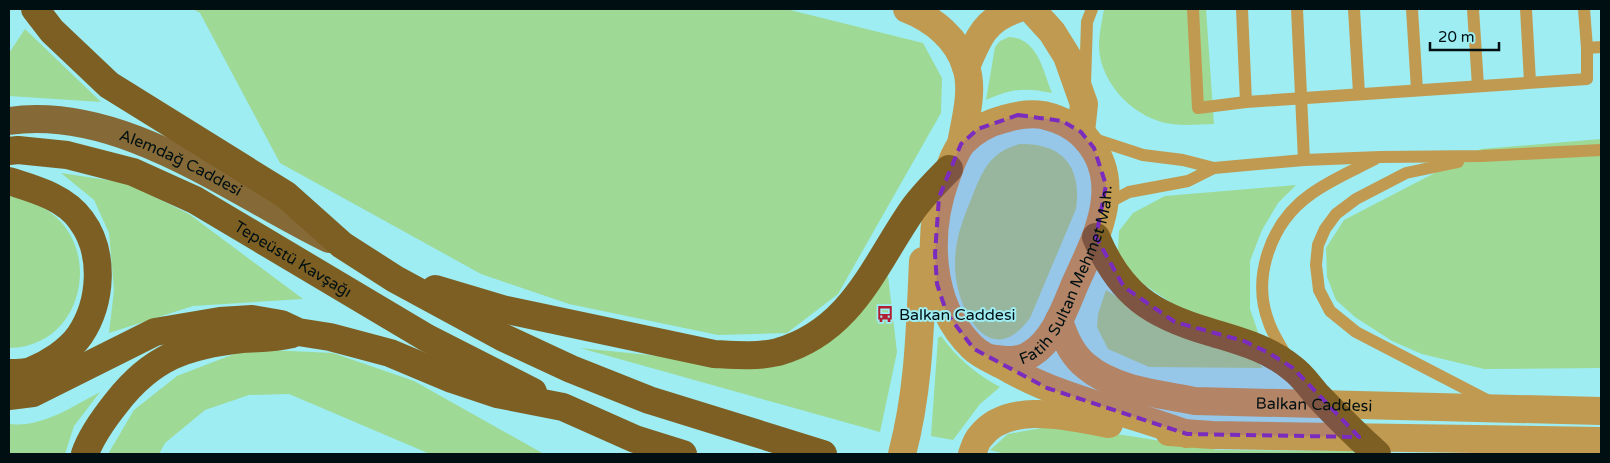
<svg xmlns="http://www.w3.org/2000/svg" width="1610" height="463" font-family="'Varela Round',sans-serif">
<style>
.green{fill:#9fd996}
.lines{fill:none;stroke-linecap:round;stroke-linejoin:round}
.service{stroke:#c19a51;stroke-width:12}
.tertiary{stroke:#c19a51;stroke-width:28}
.primary{stroke:#856936;stroke-width:28}
.trunk{stroke:#7e5f23;stroke-width:28}
.marked{fill:#7b2cbf;fill-opacity:0.2;stroke:#7b2cbf;stroke-width:4;stroke-dasharray:10 6;stroke-linejoin:round}
.labels{text-anchor:middle;stroke-width:4;stroke-linejoin:round;paint-order:stroke}
.street-label{font-size:16px;fill:#001012;stroke:#9dedf3}
.poi-label{font-size:16px;fill:#001012;stroke:#9dedf3;text-anchor:start}
</style>
<rect width="100%" height="100%" fill="#9dedf3"/>
<g class="green">
<polygon points="193,9 786,9 923,43 942,78 941,113 838,294 787,333 718,335 569,304 481,274 280,163 200,13"/>
<path d="M 1104,9 L 1206,9 L 1214,124 C 1201,124 1186,126 1172,124 C 1136,120 1100,84 1099,47 C 1099,34 1102,21 1104,9 Z"/>
<polygon points="25,29 101,102 9,96 9,53"/>
<path d="M 1009,37 C 1038,38 1043,71 1052,93 C 1024,87 1011,89 986,100 L 995,47 L 1000,41 Z"/>
<polygon points="1601,139 1601,368 1484,369 1422,354 1392,341 1355,317 1336,300 1327,277 1326,248 1344,220 1481,149"/>
<path d="M 1020,144 C 1063,143 1082,167 1076,209 L 1030,318 C 988,375 954,305 955,263 C 955,239 963,219 972,197 C 983,170 990,152 1020,144 Z"/>
<polygon points="61,173 127,183 189,214 303,299 193,306 109,333 114,290 109,233 94,200"/>
<polygon points="1296,185 1278,203 1262,230 1250,261 1250,309 1260,338 1191,316 1124,271 1118,251 1119,231 1133,213 1165,196"/>
<path d="M 9,196 C 111,211 96,347 9,348 Z"/>
<polygon points="888,276 897,352 880,432 580,348 727,363 850,319"/>
<polygon points="1106,290 1146,315 1248,351 1263,368 1149,367 1108,349 1097,327 1098,314"/>
<path d="M 941,336 C 957,358 976,374 1000,387 L 980,404 L 953,440 L 931,436 L 938,338 Z"/>
<polygon points="247,349 333,353 414,381 544,454 430,454 289,394 249,395 205,410 165,443 159,454 108,454 134,410 177,376"/>
<path d="M 100,392 L 74,426 L 65,454 L 9,454 L 9,424 C 41,428 72,407 100,392 Z"/>
<polygon points="1060,425 1218,450 1352,451 1357,454 1005,454 990,450 1008,434"/>
</g>
<g class="lines">
<g class="service">
<polyline points="1193,9 1198,108 1246,102 1587,79 1587,48"/>
<polyline points="1242,9 1246,102"/>
<polyline points="1297,9 1304,160"/>
<polyline points="1354,9 1359,94"/>
<polyline points="1412,9 1417,90"/>
<polyline points="1473,9 1478,86"/>
<polyline points="1526,9 1530,82"/>
<polyline points="1584,9 1587,48 1601,47"/>
<polyline points="1085,84 1087,22 1092,9"/>
<polyline points="1091,138 1143,155 1183,160 1214,168 1304,160 1380,157 1482,156 1601,150"/>
<polyline points="1458,162 1406,173 1356,199 1336,214 1325,229 1318,245 1316,265 1319,290 1330,311 1356,332 1491,402"/>
<polyline points="1106,204 1129,192 1188,181 1214,168"/>
<path d="M 1287,357 C 1281,346 1273,335 1269,323 C 1251,277 1271,222 1311,194 C 1330,180 1354,170 1375,159"/>
</g>
<g class="tertiary">
<path d="M 907,9 C 933,19 958,39 966,67 C 974,90 965,121 961,144"/>
<polyline points="1031,9 1052,32 1067,56 1084,104 1081,132"/>
<path d="M 966,67 C 978,38 985,19 1017,9"/>
<path id="s1" d="M 1059,320 C 1064,337 1072,355 1086,366 C 1114,390 1160,394 1195,401 L 1601,411"/>
<path id="s2" d="M 989,358 C 1004,360 1017,363 1031,354 C 1054,340 1065,308 1075,284 C 1095,240 1125,185 1088,141 C 1077,127 1060,119 1043,115 C 1030,113 1017,115 1004,119 C 988,123 975,130 963,142 C 955,151 950,167 946,178 C 926,233 928,304 972,347 C 980,355 992,360 1002,365 C 1059,399 1125,411 1187,434"/>
<polyline points="1169,432 1212,435 1601,441"/>
<path d="M 902,454 C 919,390 920,327 923,261"/>
<path d="M 972,454 C 974,449 976,441 980,437 C 1008,400 1071,417 1109,424"/>
</g>
<path class="primary" id="s3" d="M 9,121 C 122,105 232,192 329,239"/>
<g class="trunk">
<polyline points="35,9 52,31 109,85 286,195 342,245 395,279 502,337 571,369 649,400 823,454"/>
<path id="s4" d="M 9,151 L 18,150 L 67,155 L 133,172 L 195,200 L 427,338 L 533,392"/>
<path d="M 9,181 C 34,189 65,197 81,220 C 105,252 102,302 80,335 C 69,351 48,364 31,371 C 25,373 16,373 9,373"/>
<path d="M 1096,237 C 1120,294 1151,315 1210,332 C 1239,341 1268,348 1292,368 C 1302,375 1310,387 1318,396 C 1337,416 1357,436 1377,454"/>
<path d="M 435,289 L 502,309 L 714,354 C 734,355 758,357 778,352 C 852,331 874,265 913,209 C 924,194 936,182 949,169"/>
<polyline points="9,396 33,393 155,332 220,321 252,319 281,324 298,332 330,337 390,353 452,379 497,394 563,407 635,439 683,454"/>
<path d="M 85,454 C 91,436 105,417 117,402 C 152,357 187,345 242,339 C 259,338 275,338 292,334"/>
</g>
</g>
<path class="marked" d="M 1018,115 L 1062,121 L 1081,132 L 1094,148 L 1106,185 L 1096,237 L 1124,287 L 1175,322 L 1244,341 L 1269,353 L 1293,368 L 1359,437 L 1187,434 L 1047,388 L 974,349 L 947,314 L 937,284 L 935,254 L 939,197 L 961,144 L 978,129 Z"/>
<defs>
<g id="bus-bare" transform="scale(1.35)"><path d="M-5-6H5V4H4V6H2V4H-2V6H-4V4H-5ZM-3.5-4V0h7V-4ZM-3.5 1.2v1.5H-2V1.2ZM2 1.2v1.5H3.5V1.2Z" fill="#b11e31" stroke="#9dedf3" stroke-width="2.5" paint-order="stroke"/></g>
</defs>
<g fill-rule="evenodd">
<use href="#bus-bare" x="885" y="314"/>
</g>
<g class="labels">
<g class="street-label">
<text dy="6" stroke="none"><textPath href="#s3" startOffset="180">Alemdağ Caddesi</textPath></text>
<text dy="6" stroke="none"><textPath href="#s4" startOffset="309">Tepeüstü Kavşağı</textPath></text>
<text dy="6" stroke="none"><textPath href="#s2" startOffset="131">Fatih Sultan Mehmet Mah.</textPath></text>
<text dy="6" stroke="none"><textPath href="#s1" startOffset="289">Balkan Caddesi</textPath></text>
</g>
<g class="poi-label">
<text x="899" y="320">Balkan Caddesi</text>
</g>
</g>
<rect width="1610" height="463" fill="none" stroke="#001012" stroke-width="20"/>
<path d="M1430 42v8h69v-8" fill="none" stroke="#001012" stroke-width="2.5"/>
<text x="1438" y="42" font-size="15" fill="#001012" stroke="#9dedf3" stroke-width="4" paint-order="stroke">20 m</text>
</svg>
